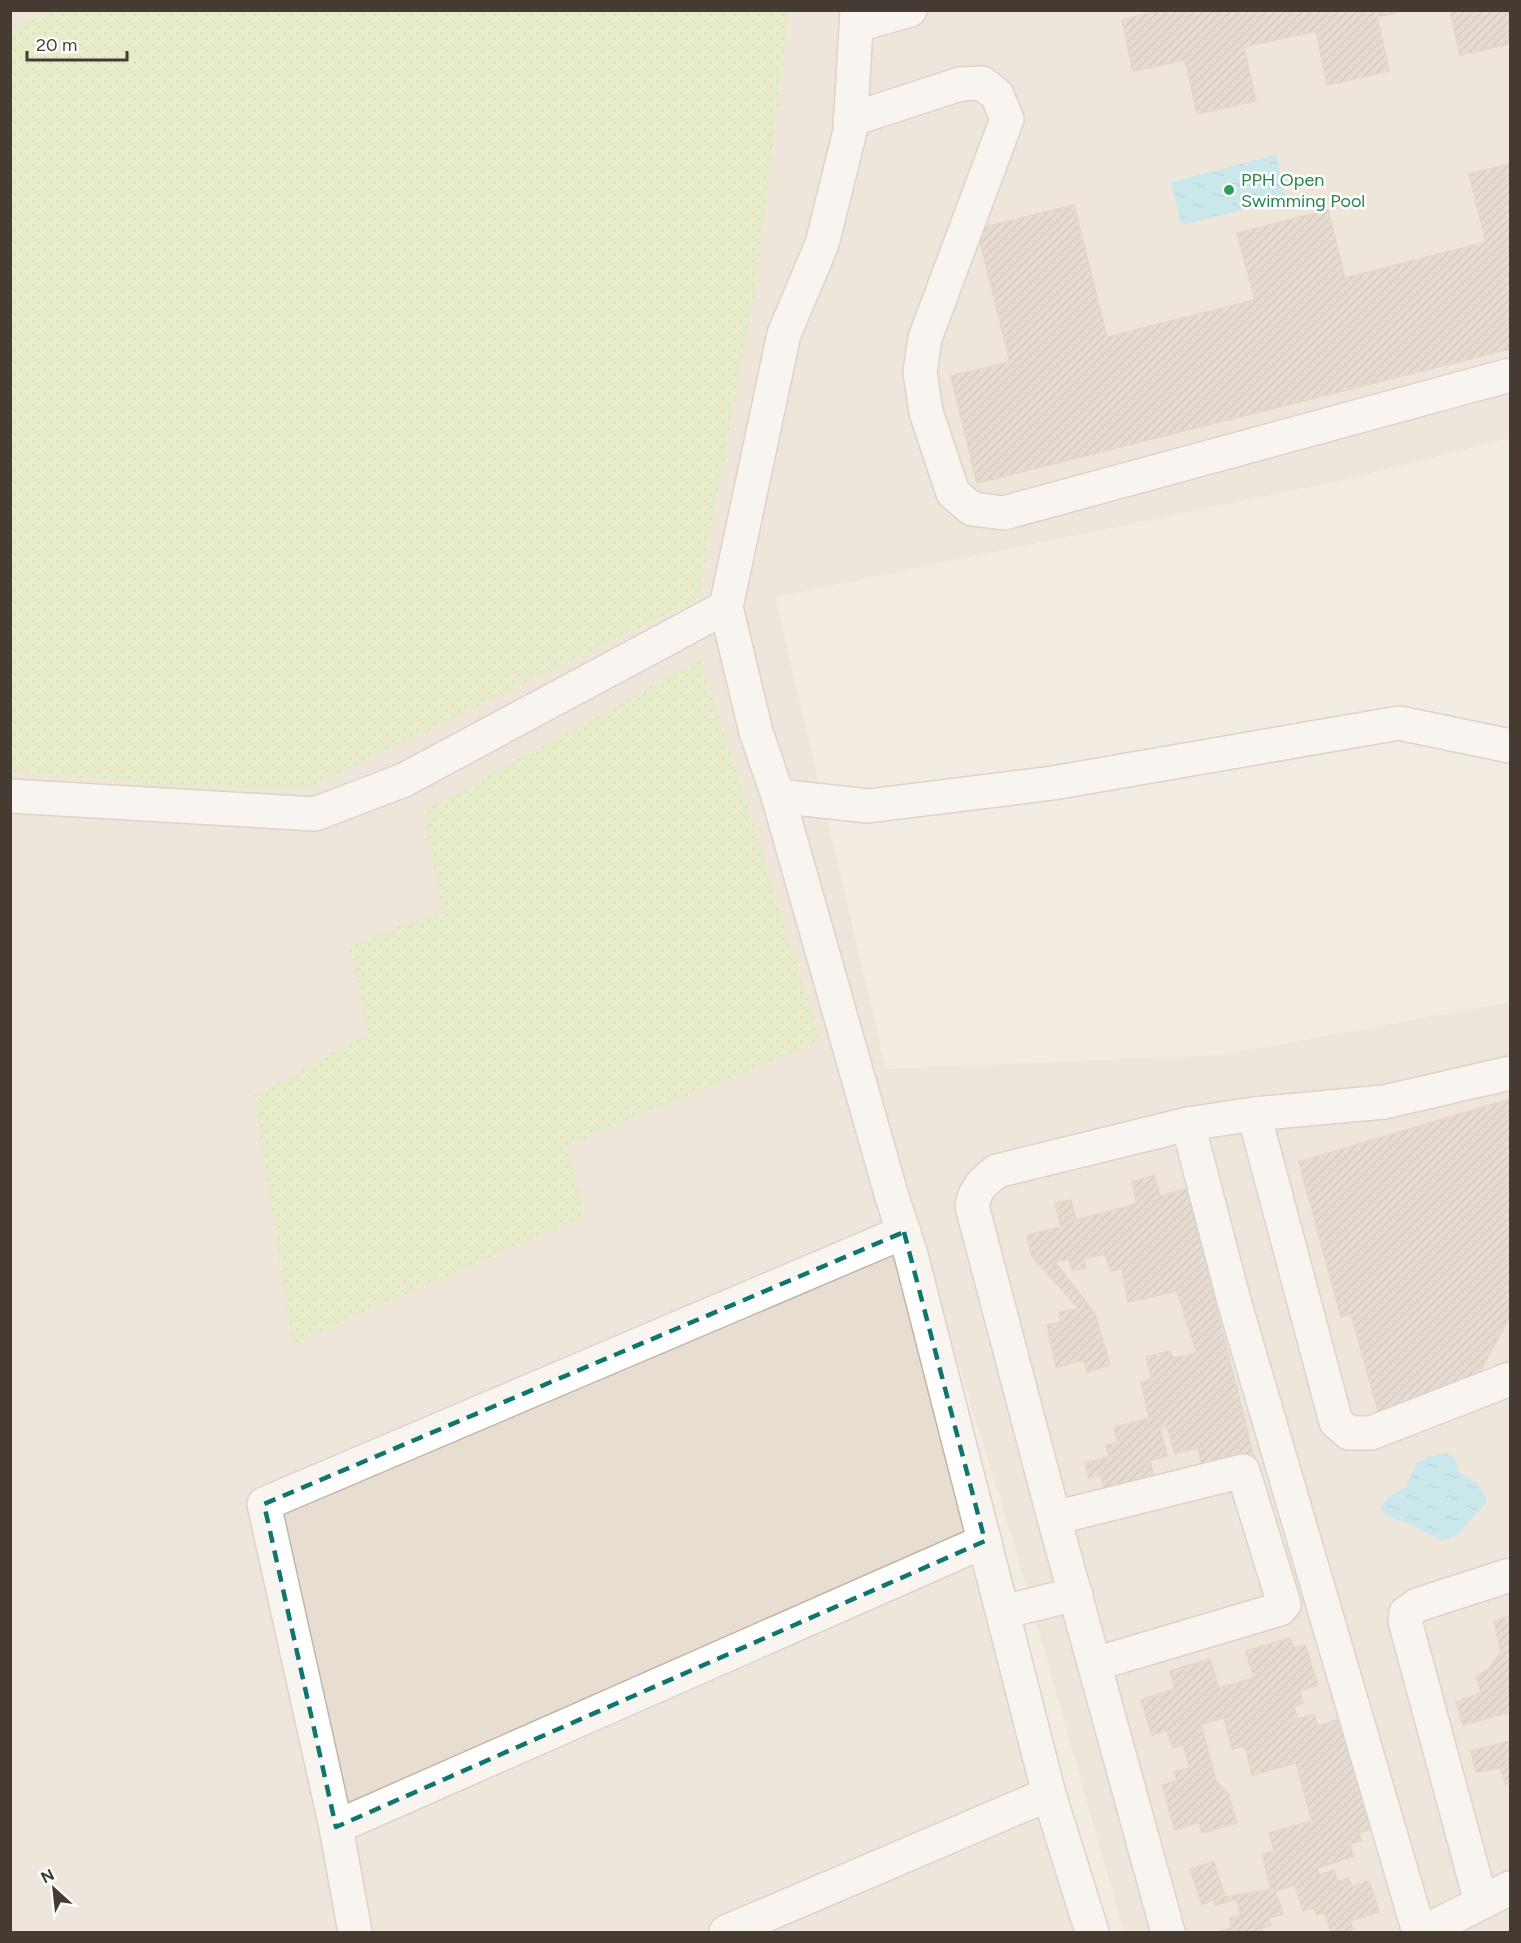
<svg xmlns="http://www.w3.org/2000/svg" width="1521" height="1943" font-family="Figtree,sans-serif">
<style>
.residential{fill:#e8ddd1}
.green{fill:url(#green-dots)}
.water{fill:url(#water-ripples)}
.building{fill:url(#building-hatch);stroke:#d1bcaa;stroke-width:1.5}
.lines{fill:none;stroke-linecap:round;stroke-linejoin:round}
.minor-casing{stroke:#c2b5a8;stroke-width:36}
.minor{stroke:#fff;stroke-width:33}
.marked{fill:none;stroke:#0f766e;stroke-width:4.5;stroke-dasharray:12 8;stroke-linejoin:round}
.leisure-dot{fill:#2e9e5b;stroke:#fff;stroke-width:2}
.labels{text-anchor:middle;stroke-width:5;stroke-linejoin:round;paint-order:stroke}
.leisure-label{font-size:18px;fill:#27864d;stroke:#fff;text-anchor:start}
</style>
<defs>
<pattern id="green-dots" width="8" height="8" patternUnits="userSpaceOnUse" patternTransform="scale(1.5)"><rect width="8" height="8" fill="#d8eca8"/><path d="M2 2h.1M6 6h.1" fill="none" stroke="#bbcb91" stroke-width="1.8" stroke-linecap="round"/></pattern>
<pattern id="water-ripples" width="26" height="14" patternUnits="userSpaceOnUse" patternTransform="scale(1.5)"><rect width="26" height="14" fill="#99dff7"/><path d="M2 4q2-2 4 0t4 0M15 11q2-2 4 0t4 0" fill="none" stroke="#85c0d4"/></pattern>
<pattern id="building-hatch" width="6" height="6" patternUnits="userSpaceOnUse" patternTransform="scale(1.5)"><rect width="6" height="6" fill="#d9c8bb"/><path d="M-1 1l2-2M0 6l6-6M5 7l2-2" fill="none" stroke="#b2a499"/></pattern>
</defs>
<rect width="100%" height="100%" fill="#f3ece3"/>
<polygon class="residential" points="11,11 1510,11 1510,438 1344,480 775,597 886,1069 1222,1055 1510,1002 1510,1930 1504,1932 1124,1932 1014,1544 946,1323 1089,1932 11,1932"/>
<g class="green">
<polygon points="56,10 789,11 756,284 698,599 309,788 173,786 11,771 11,27"/>
<polygon points="701,659 821,1041 566,1145 586,1215 292,1344 254,1096 368,1034 349,945 442,912 423,811"/>
</g>
<g class="water">
<polygon points="1276,155 1286,199 1181,225 1171,182"/>
<path d="M 1445,1453 L 1454,1457 L 1459,1473 C 1473,1480 1484,1485 1487,1502 L 1456,1536 L 1441,1540 L 1405,1522 L 1385,1515 L 1381,1507 L 1388,1498 L 1406,1487 L 1417,1463 L 1427,1457 Z"/>
</g>
<g class="building">
<polygon points="1407,10 1377,17 1389,71 1327,85 1316,31 1244,47 1256,101 1197,114 1185,60 1133,71 1122,20 1160,10"/>
<polygon points="1450,10 1510,10 1510,44 1460,55"/>
<polygon points="1510,164 1510,349 977,483 951,376 1010,362 977,229 1074,205 1107,337 1255,300 1237,233 1328,210 1345,278 1486,242 1469,174"/>
<polygon points="1510,1099 1510,1317 1474,1382 1379,1414 1351,1314 1341,1317 1299,1162"/>
<polygon points="1154,1176 1160,1196 1187,1189 1254,1458 1203,1471 1198,1448 1175,1453 1167,1426 1160,1427 1167,1456 1150,1460 1156,1485 1128,1493 1125,1482 1104,1487 1101,1475 1089,1478 1085,1463 1109,1457 1106,1445 1118,1442 1114,1427 1149,1418 1141,1382 1152,1379 1146,1357 1169,1351 1173,1358 1197,1353 1177,1291 1128,1302 1122,1269 1111,1271 1105,1254 1083,1259 1086,1268 1072,1270 1069,1259 1055,1262 1095,1314 1110,1365 1087,1372 1084,1360 1056,1367 1047,1325 1061,1322 1059,1312 1079,1309 1031,1255 1027,1235 1061,1227 1055,1203 1071,1200 1076,1220 1137,1204 1132,1182"/>
<polygon points="1510,1616 1510,1712 1463,1725 1456,1702 1481,1693 1476,1676 1488,1670 1501,1652 1494,1622"/>
<polygon points="1290,1638 1294,1648 1305,1645 1318,1685 1299,1691 1303,1703 1294,1706 1297,1718 1292,1719 1293,1721 1314,1714 1318,1726 1338,1720 1374,1828 1359,1833 1361,1840 1350,1844 1354,1856 1317,1868 1320,1875 1334,1870 1337,1882 1349,1878 1352,1887 1369,1881 1379,1912 1350,1921 1353,1929 1342,1932 1331,1932 1324,1912 1316,1915 1314,1907 1303,1911 1295,1885 1275,1891 1283,1914 1269,1918 1271,1925 1262,1928 1263,1932 1216,1932 1232,1928 1230,1918 1241,1915 1236,1899 1216,1905 1214,1899 1202,1905 1190,1869 1214,1862 1225,1897 1271,1889 1262,1855 1274,1851 1269,1833 1312,1821 1296,1763 1252,1775 1245,1746 1232,1749 1224,1718 1201,1724 1216,1781 1228,1794 1237,1823 1202,1833 1199,1822 1175,1830 1162,1785 1177,1781 1174,1772 1190,1768 1183,1744 1173,1748 1167,1730 1152,1735 1141,1700 1175,1689 1170,1671 1210,1659 1219,1688 1254,1678 1246,1651"/>
<polygon points="1510,1741 1510,1783 1506,1785 1500,1768 1476,1772 1471,1751"/>
</g>
<g class="lines">
<g class="minor-casing">
<g id="minor">
<polyline points="857,25 910,10"/>
<polyline points="850,120 960,84 982,83 997,95 1007,119 925,338 920,372 926,412 953,493 972,509 1004,513 1510,375"/>
<polyline points="10,796 315,814 404,780 726,607"/>
<polyline points="778,796 756,732 726,607 784,334 822,244 850,131 857,10"/>
<polyline points="1254,1114 1336,1422 1349,1433 1371,1433 1510,1379"/>
<polyline points="1054,1518 1243,1471 1284,1604 1280,1609 1095,1664"/>
<polyline points="1003,1612 1076,1594"/>
<polyline points="336,1827 985,1541"/>
<polyline points="1481,1902 1405,1621 1406,1613 1417,1605 1510,1575"/>
<polyline points="355,1932 336,1827 264,1504 904,1232"/>
<polyline points="726,1932 1049,1794"/>
<polyline points="1092,1932 1049,1794 911,1255 892,1197 778,796 868,806 1053,783 1399,723 1510,746"/>
<path d="M 1168,1932 L 1054,1518 L 972,1206 C 976,1187 982,1183 997,1171 L 1188,1124"/>
<polyline points="1419,1932 1234,1301 1188,1124 1254,1114 1384,1102 1510,1073"/>
<polyline points="1424,1932 1510,1888"/>
</g>
</g>
<use href="#minor" class="minor"/>
</g>
<path d="M0 0H1521V1943H0ZM 904,1232 L 985,1541 L 336,1827 L 264,1504 Z" fill="#f3ece3" fill-opacity=".55" fill-rule="evenodd"/>
<path class="marked" d="M 904,1232 L 985,1541 L 336,1827 L 264,1504 Z"/>
<circle class="leisure-dot" cx="1229" cy="190" r="6"/>
<g class="labels">
<g class="leisure-label">
<text x="1241" y="186">PPH Open<tspan x="1241" dy="21">Swimming Pool</tspan></text>
</g>
</g>
<rect width="1521" height="1943" fill="none" stroke="#463b33" stroke-width="24"/>
<g transform="translate(54 1889) rotate(333)" stroke="#ffffff" stroke-width="4.5" paint-order="stroke">
<path d="M0-4.5L10 22L0 15L-10 22Z" fill="#463b33"/>
<text y="-9" font-size="16" font-weight="bold" text-anchor="middle" fill="#463b33">N</text>
</g>
<path d="M27 51v9h100v-9" fill="none" stroke="#463b33" stroke-width="3"/>
<text x="36" y="51" font-size="18" fill="#463b33" stroke="#ffffff" stroke-width="4.5" paint-order="stroke">20 m</text>
</svg>
